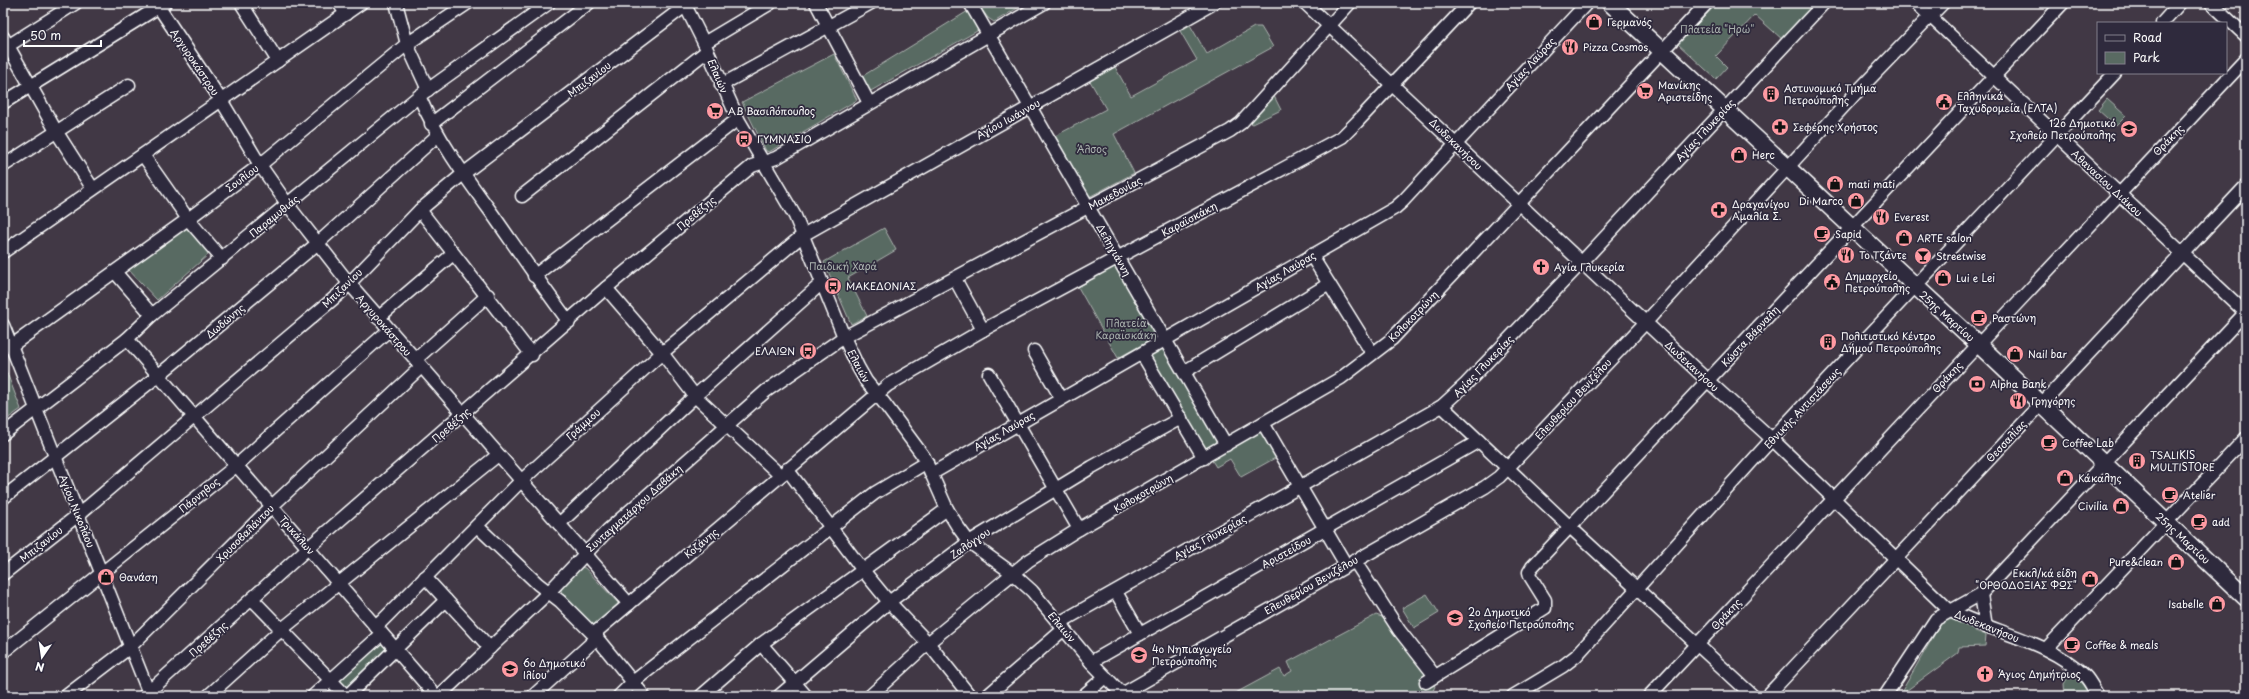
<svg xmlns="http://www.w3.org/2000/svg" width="2249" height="699" font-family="'Playpen Sans',sans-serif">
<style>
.green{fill:#596a62;stroke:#acb4b0}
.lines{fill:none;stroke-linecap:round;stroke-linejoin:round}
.minor-casing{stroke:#fff;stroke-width:15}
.major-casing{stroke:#fff;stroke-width:19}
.minor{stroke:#2f2a3d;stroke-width:12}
.major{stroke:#2f2a3d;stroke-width:16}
.labels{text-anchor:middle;stroke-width:3.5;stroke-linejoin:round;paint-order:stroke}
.poi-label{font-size:10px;fill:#fff;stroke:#2f2a3d;text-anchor:start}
.park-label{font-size:10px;fill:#acb4b0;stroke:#2f2a3d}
.street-label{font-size:10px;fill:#fff;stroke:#2f2a3d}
</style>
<rect width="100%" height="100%" fill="#413845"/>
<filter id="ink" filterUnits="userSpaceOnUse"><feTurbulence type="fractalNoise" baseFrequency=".025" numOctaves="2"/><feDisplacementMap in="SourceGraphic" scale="8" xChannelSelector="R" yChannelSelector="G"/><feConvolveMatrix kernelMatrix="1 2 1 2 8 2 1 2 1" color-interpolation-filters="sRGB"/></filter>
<g filter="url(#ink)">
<g class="green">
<polygon points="986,3 1026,3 994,22 988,18 980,7"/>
<polygon points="1717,3 1817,3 1783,40 1755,15 1716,56 1727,67 1716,79 1678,44"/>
<polygon points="968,11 978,27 977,31 869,92 861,77"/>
<polygon points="1190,25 1207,54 1254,27 1261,27 1273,47 1114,134 1134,173 1089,197 1055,136 1106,109 1090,81 1115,67 1131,96 1197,60 1180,31"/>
<polygon points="834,54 857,100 769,152 766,151 742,102"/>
<polygon points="1273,94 1281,110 1252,124 1250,120"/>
<polygon points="2107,99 2126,116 2116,126 2098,110"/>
<polygon points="186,228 209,254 157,300 126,267"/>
<polygon points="884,228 896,250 848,278 867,316 851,324 824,262"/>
<polygon points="1116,266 1156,337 1118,358 1078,287"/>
<polygon points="1163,347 1220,441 1204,450 1149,356"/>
<polygon points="3,363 21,409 3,422"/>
<polygon points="1261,429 1277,457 1241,477 1230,459 1216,467 1211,459"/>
<polygon points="580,567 585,568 618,603 617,607 592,627 561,591 562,587"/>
<polygon points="1427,594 1439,613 1414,628 1402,608"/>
<polygon points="1376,615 1382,617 1435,686 1431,696 1230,696 1280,669 1284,676 1292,671 1288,662"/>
<polygon points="1950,618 1976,626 1975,631 1986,635 1985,646 1959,647 1958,653 1899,696 1941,623 1944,619"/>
<polygon points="380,642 389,651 348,689 339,680"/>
<polygon points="2069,675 2076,675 2091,696 2065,696 2064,684"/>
</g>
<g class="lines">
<g class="minor-casing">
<g id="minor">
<polyline points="156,3 221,100 260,165 288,205 348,282 629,604"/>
<polyline points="241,3 278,61"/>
<polyline points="339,3 346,14"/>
<polyline points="396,3 407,44 428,90"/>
<polyline points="684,3 704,43 738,119 795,216 844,337 858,367 866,381 884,403 924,457 947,509 958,527 969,542 1012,573 1032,591 1091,662 1124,696"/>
<polyline points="816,3 869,103"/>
<polyline points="970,3 1226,445"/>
<path d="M 1305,3 L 1708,381 L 1772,439 L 1949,610 C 1993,633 2048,640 2085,676 C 2090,681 2094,690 2098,696"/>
<polyline points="1916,3 2246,313"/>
<polyline points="2211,3 2246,36"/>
<polyline points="2162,23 2180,3"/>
<polyline points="3,37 56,131 93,189"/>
<polyline points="704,43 771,3"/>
<polyline points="3,49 76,3"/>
<polyline points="721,85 871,3"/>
<path d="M 419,96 C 437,138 464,175 491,212 C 517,249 542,286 569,322"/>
<polyline points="3,103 165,3"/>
<polyline points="431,124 589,3"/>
<polyline points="143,155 188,219 222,259"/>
<polyline points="3,166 129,85"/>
<polyline points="522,196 707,51"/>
<polyline points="420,210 532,355"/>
<polyline points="3,252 361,3"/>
<polyline points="1311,255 1372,353"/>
<polyline points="115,272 152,315"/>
<polyline points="534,276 738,119"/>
<polyline points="955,279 983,330"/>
<polyline points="606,288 662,353 695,396 780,475"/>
<polyline points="378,318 453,254"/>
<polyline points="3,325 150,696"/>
<polyline points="127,339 436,696"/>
<polyline points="11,346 188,219 260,165 407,44 468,3"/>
<polyline points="1034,351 1061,398"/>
<polyline points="1142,354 1204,458"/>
<polyline points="415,360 488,295"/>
<polyline points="1184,372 1329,284"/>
<polyline points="989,374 1079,529"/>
<polyline points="1442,406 1570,527 1753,696"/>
<polyline points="1263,423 1346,565"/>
<polyline points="3,434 127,339 152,315 419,96 549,3"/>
<polyline points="787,469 862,569 889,602 928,643 970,696"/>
<polyline points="931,474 1395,208 1403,201 1587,3"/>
<polyline points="3,498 159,375 318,243 438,135"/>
<polyline points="559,524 695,396 822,283"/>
<polyline points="477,526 538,584 560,601 597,638 644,696"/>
<polyline points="1354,560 1399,630 1435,676"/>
<polyline points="3,574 78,515 339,294 420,210 463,174 685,6"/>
<polyline points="425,577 490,648"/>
<polyline points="1116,592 1140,634"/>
<polyline points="1981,594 1986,627"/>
<polyline points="252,599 346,696"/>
<polyline points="1059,623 1442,406 1466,384 1582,262 1824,3"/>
<polyline points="376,627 521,481 662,353 803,235 1214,3"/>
<polyline points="761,644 806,696"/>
<polyline points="2046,649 2246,438"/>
<polyline points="3,652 237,465 389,330"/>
<polyline points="1091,662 1479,441"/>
<polyline points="1426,682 1545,608 1545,600 1530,576 1529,572 1532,567 2063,3"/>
<polyline points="1122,694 1485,487 1499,477 1646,322 1856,93 1943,3"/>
<polyline points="66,696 130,647 272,506 421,367"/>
<polyline points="144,696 308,548 606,288 752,166 776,158 1044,3"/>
<polyline points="208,696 281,630 498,455"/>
<polyline points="313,696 382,634"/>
<polyline points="347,696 446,600"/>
<polyline points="439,696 549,592 608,530 766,391 844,337 1230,131 1241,123 1350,3"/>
<polyline points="533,696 597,638 597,631 888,385 983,330 1342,137 1357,122 1469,3"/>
<polyline points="619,696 633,682 875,493 927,462"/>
<polyline points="701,696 761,644 947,509"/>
<polyline points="779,696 889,602 969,542 1092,467 1181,418"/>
<polyline points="870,696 928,643 1028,561 1079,529 1341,378 1392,339 1707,3"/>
<polyline points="987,696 1064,629"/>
<polyline points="1083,696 1105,677"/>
<polyline points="1513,696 1563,666 1576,656 1772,439 2115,73"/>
<polyline points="1649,696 2246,59"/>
<polyline points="1767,696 2246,186"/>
<polyline points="1885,696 1936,619 1981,594 2246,312"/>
</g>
</g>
<g class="major-casing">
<polyline id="major" points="1610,3 1978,344 2246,598"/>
</g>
<use href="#minor" class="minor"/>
<use href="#major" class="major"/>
</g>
</g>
<defs>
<g id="shop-disc" transform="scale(0.9)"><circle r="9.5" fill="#ff9aa2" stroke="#2f2a3d"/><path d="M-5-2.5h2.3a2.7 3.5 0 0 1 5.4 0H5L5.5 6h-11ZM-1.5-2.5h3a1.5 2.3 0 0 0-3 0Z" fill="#111"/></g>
<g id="restaurant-disc" transform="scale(0.9)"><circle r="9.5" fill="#ff9aa2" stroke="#2f2a3d"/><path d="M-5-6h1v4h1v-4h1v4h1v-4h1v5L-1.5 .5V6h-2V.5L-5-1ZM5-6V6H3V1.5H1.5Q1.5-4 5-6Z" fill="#111"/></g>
<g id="supermarket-disc" transform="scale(0.9)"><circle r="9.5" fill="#ff9aa2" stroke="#2f2a3d"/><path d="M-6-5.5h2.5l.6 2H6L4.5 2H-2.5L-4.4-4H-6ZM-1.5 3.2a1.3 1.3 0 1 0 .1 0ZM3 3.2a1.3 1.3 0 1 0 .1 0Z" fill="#111"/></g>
<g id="building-disc" transform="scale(0.9)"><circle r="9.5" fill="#ff9aa2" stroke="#2f2a3d"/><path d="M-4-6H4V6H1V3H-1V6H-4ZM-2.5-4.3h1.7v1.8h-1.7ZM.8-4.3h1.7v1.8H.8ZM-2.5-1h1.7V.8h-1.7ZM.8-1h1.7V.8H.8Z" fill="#111"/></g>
<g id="civic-disc" transform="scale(0.9)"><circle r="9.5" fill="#ff9aa2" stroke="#2f2a3d"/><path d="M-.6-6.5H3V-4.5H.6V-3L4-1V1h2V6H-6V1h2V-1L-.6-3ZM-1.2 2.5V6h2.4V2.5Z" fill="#111"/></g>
<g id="pharmacy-disc" transform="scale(0.9)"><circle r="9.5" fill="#ff9aa2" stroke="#2f2a3d"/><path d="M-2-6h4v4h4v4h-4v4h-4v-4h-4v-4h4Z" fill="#111"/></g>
<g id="school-disc" transform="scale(0.9)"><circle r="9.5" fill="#ff9aa2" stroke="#2f2a3d"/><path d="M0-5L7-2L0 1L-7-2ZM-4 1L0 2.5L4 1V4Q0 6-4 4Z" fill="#111"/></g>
<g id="bus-disc" transform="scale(0.9)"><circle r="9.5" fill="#ff9aa2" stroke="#2f2a3d"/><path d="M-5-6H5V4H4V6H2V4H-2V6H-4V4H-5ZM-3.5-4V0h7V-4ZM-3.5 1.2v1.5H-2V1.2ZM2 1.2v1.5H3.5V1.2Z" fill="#111"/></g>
<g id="cafe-disc" transform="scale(0.9)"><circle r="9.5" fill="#ff9aa2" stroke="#2f2a3d"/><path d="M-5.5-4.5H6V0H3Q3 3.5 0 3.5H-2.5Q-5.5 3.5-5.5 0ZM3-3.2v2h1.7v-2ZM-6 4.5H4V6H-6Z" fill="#111"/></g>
<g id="bar-disc" transform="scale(0.9)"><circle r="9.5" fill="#ff9aa2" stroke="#2f2a3d"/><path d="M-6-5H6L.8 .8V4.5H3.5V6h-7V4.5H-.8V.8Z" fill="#111"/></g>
<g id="church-disc" transform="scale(0.9)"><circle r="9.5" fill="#ff9aa2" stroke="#2f2a3d"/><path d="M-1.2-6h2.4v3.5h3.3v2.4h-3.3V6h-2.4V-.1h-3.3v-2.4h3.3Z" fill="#111"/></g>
<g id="bank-disc" transform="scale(0.9)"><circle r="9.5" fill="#ff9aa2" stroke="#2f2a3d"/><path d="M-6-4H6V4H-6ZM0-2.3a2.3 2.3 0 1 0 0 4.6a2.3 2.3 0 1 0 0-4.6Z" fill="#111"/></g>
</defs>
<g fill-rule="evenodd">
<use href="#shop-disc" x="1594" y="22"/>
<use href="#restaurant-disc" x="1570" y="47"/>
<use href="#supermarket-disc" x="1645" y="91"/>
<use href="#building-disc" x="1771" y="94"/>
<use href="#civic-disc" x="1944" y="102"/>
<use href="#supermarket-disc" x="715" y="111"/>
<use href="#pharmacy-disc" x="1780" y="127"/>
<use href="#school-disc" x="2129" y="129"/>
<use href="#bus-disc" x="744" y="139"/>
<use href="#shop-disc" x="1739" y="155"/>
<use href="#shop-disc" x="1835" y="184"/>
<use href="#shop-disc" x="1856" y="201"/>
<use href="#pharmacy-disc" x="1719" y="210"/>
<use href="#restaurant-disc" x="1881" y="217"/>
<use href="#cafe-disc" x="1822" y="234"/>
<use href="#shop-disc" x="1904" y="238"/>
<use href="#restaurant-disc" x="1846" y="255"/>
<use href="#bar-disc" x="1923" y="256"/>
<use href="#church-disc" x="1541" y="267"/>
<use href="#shop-disc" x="1943" y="278"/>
<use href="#civic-disc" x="1832" y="282"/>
<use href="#bus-disc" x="833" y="286"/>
<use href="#cafe-disc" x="1979" y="318"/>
<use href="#building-disc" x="1828" y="342"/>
<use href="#bus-disc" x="808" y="351"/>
<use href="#shop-disc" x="2015" y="354"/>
<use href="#bank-disc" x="1977" y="384"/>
<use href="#restaurant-disc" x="2018" y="401"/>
<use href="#cafe-disc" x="2049" y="443"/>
<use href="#building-disc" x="2137" y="461"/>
<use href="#shop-disc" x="2065" y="478"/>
<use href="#cafe-disc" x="2170" y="495"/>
<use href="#shop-disc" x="2121" y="506"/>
<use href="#cafe-disc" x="2199" y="522"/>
<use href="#shop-disc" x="2176" y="562"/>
<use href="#shop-disc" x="106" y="577"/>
<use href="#shop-disc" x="2090" y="579"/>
<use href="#shop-disc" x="2217" y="604"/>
<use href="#school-disc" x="1455" y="618"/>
<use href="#cafe-disc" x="2072" y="645"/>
<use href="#school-disc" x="1139" y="655"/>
<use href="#school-disc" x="510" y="669"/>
<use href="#church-disc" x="1985" y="674"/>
</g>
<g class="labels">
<g class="poi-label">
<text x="1607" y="26">Γερμανός</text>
<text x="1583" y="51">Pizza Cosmos</text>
<text x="1658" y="89">Μανίκης<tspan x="1658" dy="12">Αριστείδης</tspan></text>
<text x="1784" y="92">Αστυνομικό Τμήμα<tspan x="1784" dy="12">Πετρούπολης</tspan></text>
<text x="1957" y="100">Ελληνικά<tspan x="1957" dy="12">Ταχυδρομεία (ΕΛΤΑ)</tspan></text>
<text x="728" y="115">ΑΒ Βασιλόπουλος</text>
<text x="2116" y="127" text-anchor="end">12o Δημοτικό<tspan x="2116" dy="12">Σχολείο Πετρούπολης</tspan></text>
<text x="1793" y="131">Σεφέρης Χρήστος</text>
<text x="757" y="143">ΓΥΜΝΑΣΙΟ</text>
<text x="1752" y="159">Herc</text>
<text x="1848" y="188">mati mati</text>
<text x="1843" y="205" text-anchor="end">Di Marco</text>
<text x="1732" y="208">Δραγανίγου<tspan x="1732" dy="12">Αμαλία Σ.</tspan></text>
<text x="1894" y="221">Everest</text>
<text x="1835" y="238">Sapid</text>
<text x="1917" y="242">ARTE salon</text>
<text x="1859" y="259">Το Τζάντε</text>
<text x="1936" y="260">Streetwise</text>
<text x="1554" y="271">Αγία Γλυκερία</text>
<text x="1845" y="280">Δημαρχείο<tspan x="1845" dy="12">Πετρούπολης</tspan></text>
<text x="1956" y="282">Lui e Lei</text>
<text x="846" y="290">ΜΑΚΕΔΟΝΙΑΣ</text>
<text x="1992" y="322">Ραστώνη</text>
<text x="1841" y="340">Πολιτιστικό Κέντρο<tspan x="1841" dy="12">Δήμου Πετρούπολης</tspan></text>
<text x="795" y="355" text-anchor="end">ΕΛΑΙΏΝ</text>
<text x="2028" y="358">Nail bar</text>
<text x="1990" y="388">Alpha Bank</text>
<text x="2031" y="405">Γρηγόρης</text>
<text x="2062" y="447">Coffee Lab</text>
<text x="2150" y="459">TSALIKIS<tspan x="2150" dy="12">MULTISTORE</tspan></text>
<text x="2078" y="482">Κάκαλης</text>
<text x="2183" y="499">Atelier</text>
<text x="2108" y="510" text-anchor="end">Civilia</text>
<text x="2212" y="526">add</text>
<text x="2163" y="566" text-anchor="end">Pure&amp;clean</text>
<text x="2077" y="577" text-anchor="end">Εκκλ/κά είδη<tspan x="2077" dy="12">"ΟΡΘΟΔΟΞΙΑΣ ΦΩΣ"</tspan></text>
<text x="119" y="581">Θανάση</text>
<text x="2204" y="608" text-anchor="end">Isabelle</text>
<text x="1468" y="616">2ο Δημοτικό<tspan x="1468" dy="12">Σχολείο Πετρούπολης</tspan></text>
<text x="2085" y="649">Coffee &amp; meals</text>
<text x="1152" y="653">4ο Νηπιαγωγείο<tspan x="1152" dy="12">Πετρούπολης</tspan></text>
<text x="523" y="667">6ο Δημοτικό<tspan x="523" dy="12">Ιλίου</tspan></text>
<text x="1998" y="678">Άγιος Δημήτριος</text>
</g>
<g class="park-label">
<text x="1717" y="33">Πλατεία "Ηρώ"</text>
<text x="1092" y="153">Άλσος</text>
<text x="843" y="270">Παιδική Χαρά</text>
<text x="1126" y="327">Πλατεία<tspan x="1126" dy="12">Καραϊσκάκη</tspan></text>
</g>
<g class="street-label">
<text transform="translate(195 62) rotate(56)" y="4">Αργυροκάστρου</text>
<text transform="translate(1530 64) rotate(-47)" y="4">Αγίας Λαύρας</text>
<text transform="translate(718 76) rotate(67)" y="4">Ελαιών</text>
<text transform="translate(589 79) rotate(-37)" y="4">Μπιζανίου</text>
<text transform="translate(1008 119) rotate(-29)" y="4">Αγίου Ιωάννου</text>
<text transform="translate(1705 130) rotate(-47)" y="4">Αγίας Γλυκερίας</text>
<text transform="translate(2168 140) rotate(-46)" y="4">Θράκης</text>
<text transform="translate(1456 144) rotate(44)" y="4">Δωδεκανήσου</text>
<text transform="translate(242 178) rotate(-37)" y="4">Σουλίου</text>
<text transform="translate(2107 183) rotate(43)" y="4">Αθανασίου Διάκου</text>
<text transform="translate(1115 193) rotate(-28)" y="4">Μακεδονίας</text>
<text transform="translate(696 213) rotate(-40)" y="4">Πρεβέζης</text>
<text transform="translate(274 216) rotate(-39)" y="4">Παραμυθιάς</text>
<text transform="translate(1189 219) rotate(-28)" y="4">Καραϊσκάκη</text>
<text transform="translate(1114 250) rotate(60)" y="4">Δεληγιάννη</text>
<text transform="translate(1285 271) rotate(-30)" y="4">Αγίας Λαύρας</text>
<text transform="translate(342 288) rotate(-44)" y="4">Μπιζανίου</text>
<text transform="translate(1413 316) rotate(-46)" y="4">Κολοκοτρώνη</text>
<text transform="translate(1947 316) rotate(42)" y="4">25ης Μαρτίου</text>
<text transform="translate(225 321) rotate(-40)" y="4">Δωδώνης</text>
<text transform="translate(384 325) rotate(49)" y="4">Αργυροκάστρου</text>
<text transform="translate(1750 336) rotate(-47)" y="4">Κώστα Βάρναλη</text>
<text transform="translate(859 366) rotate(62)" y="4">Ελαιών</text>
<text transform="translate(1483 366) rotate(-46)" y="4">Αγίας Γλυκερίας</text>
<text transform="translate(1692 366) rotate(43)" y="4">Δωδεκανήσου</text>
<text transform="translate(1947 377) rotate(-47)" y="4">Θράκης</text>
<text transform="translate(1573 399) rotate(-47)" y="4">Ελευθερίου Βενιζέλου</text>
<text transform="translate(1802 408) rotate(-47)" y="4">Εθνικής Αντιστάσεως</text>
<text transform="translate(583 424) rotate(-42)" y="4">Γράμμου</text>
<text transform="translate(451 425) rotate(-41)" y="4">Πρεβέζης</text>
<text transform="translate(1004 431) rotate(-30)" y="4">Αγίας Λαύρας</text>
<text transform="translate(2006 441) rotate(-47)" y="4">Θεσσαλίας</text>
<text transform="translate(1143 493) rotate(-30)" y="4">Κολοκοτρώνη</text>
<text transform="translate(199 495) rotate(-39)" y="4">Πάρνηθος</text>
<text transform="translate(634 508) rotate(-42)" y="4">Συνταγματάρχου Δαβάκη</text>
<text transform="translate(77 511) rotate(68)" y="4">Αγίου Νικολάου</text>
<text transform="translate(245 533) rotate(-45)" y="4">Χρυσοβαλάντου</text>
<text transform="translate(297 535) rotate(49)" y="4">Τρικάλων</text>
<text transform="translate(1210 537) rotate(-29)" y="4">Αγίας Γλυκερίας</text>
<text transform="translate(2183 538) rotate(43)" y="4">25ης Μαρτίου</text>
<text transform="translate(701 543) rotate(-40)" y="4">Κοζάνης</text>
<text transform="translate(970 543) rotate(-34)" y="4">Ζαλόγγου</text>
<text transform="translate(41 544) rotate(-38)" y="4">Μπιζανίου</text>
<text transform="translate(1286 552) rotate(-29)" y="4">Αριστείδου</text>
<text transform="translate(1311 585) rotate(-30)" y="4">Ελευθερίου Βενιζέλου</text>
<text transform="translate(1726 614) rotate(-47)" y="4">Θράκης</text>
<text transform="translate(1987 626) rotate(22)" y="4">Δωδεκανήσου</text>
<text transform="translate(1062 627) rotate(50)" y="4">Ελαιών</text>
<text transform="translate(208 639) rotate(-42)" y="4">Πρεβέζης</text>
</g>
</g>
<rect width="2249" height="699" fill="none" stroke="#2f2a3d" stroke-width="16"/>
<rect x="8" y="8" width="2233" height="683" fill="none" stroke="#fff" stroke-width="1.5" filter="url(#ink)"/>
<rect x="2097" y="22" width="130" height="52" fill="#2f2a3d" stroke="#827f8b"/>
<rect x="2105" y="35" width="20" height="6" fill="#2f2a3d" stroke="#827f8b"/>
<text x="2133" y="42" font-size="12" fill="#ffffff">Road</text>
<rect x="2105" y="52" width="20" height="12" fill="#596a62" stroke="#827f8b"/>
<text x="2133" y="62" font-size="12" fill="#ffffff">Park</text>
<g transform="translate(42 657) rotate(193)" stroke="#2f2a3d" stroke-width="3" paint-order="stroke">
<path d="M0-3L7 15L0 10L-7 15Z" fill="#ffffff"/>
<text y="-6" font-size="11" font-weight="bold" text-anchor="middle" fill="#ffffff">N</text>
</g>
<path d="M24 40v6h77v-6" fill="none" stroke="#ffffff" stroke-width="2"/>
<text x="30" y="40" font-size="12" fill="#ffffff" stroke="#2f2a3d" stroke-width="3" paint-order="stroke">50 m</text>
</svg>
